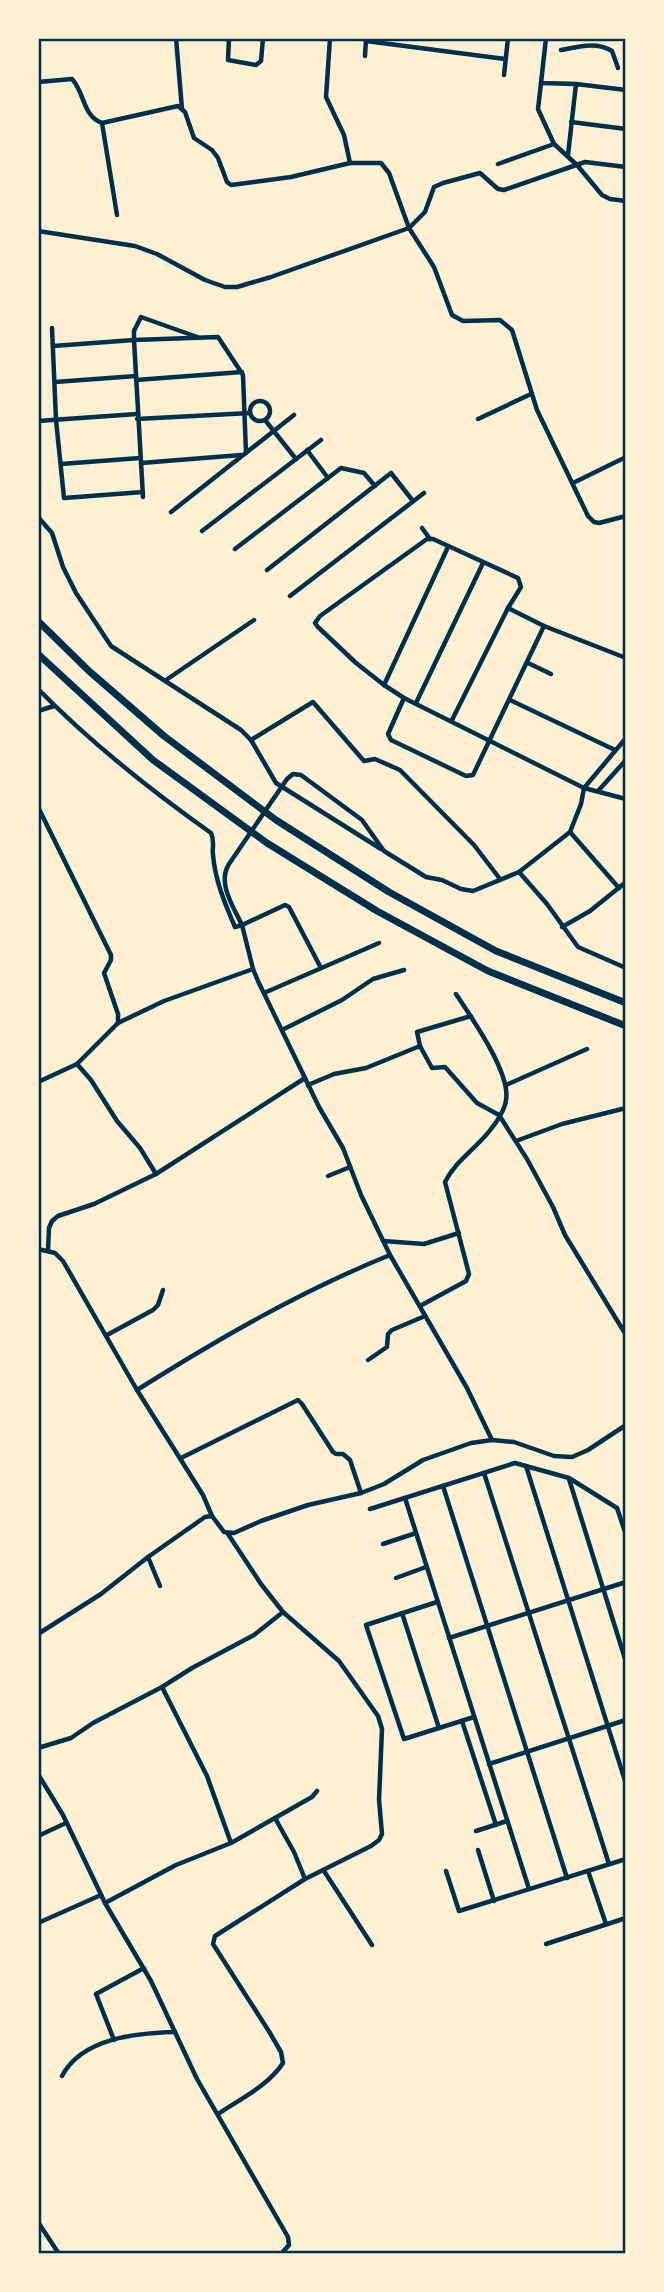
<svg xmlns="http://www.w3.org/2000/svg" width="664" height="2292" font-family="Raleway,sans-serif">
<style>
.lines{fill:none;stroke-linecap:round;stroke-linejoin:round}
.minor{stroke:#003049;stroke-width:4.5}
.motorway{stroke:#003049;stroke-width:7}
.neatline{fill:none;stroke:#003049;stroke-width:2.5}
</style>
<rect width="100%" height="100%" fill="#fdf0d5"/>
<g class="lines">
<g class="minor">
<polyline points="176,38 182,109"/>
<polyline points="229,38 228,60 256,65 261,61 263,38"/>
<polyline points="330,38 326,97 344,135 350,163"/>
<polyline points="546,38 541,83 576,84 626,90"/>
<polyline points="366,41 505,59"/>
<path d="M 561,50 C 578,47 596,41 612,51 L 618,68"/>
<polyline points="365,56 366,39"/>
<polyline points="504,75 508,38"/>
<path d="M 38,82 L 72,79 C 85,93 82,115 102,123 L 178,106 L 185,112 L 194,138 L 212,150 L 218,158 L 227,182 L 231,185 L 291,177 L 350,163 L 381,163 L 389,173 L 409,228 L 434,267 L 452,315 L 463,321 L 500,320 L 512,330 L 537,410 L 588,516 L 594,522 L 599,523 L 626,516"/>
<polyline points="541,83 538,109 554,144 577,165 602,195 610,199 626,201"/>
<polyline points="571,122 626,129"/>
<polyline points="102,123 117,215"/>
<polyline points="568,155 576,84"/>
<polyline points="498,164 554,144"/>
<polyline points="38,231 135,246 157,254 205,280 225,287 237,287 271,277 409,228 425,212 434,187 443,183 480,173 498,189 504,190 585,162 626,167"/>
<polyline points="52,328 56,420 64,498 143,492"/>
<polyline points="200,338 141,317 134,331 134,340 218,337 243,375 246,453"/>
<polyline points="53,346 134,340 143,497"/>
<polyline points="136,380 242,372"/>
<polyline points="55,382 136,376"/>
<circle cx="260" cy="411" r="10"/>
<polyline points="137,419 250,413"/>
<polyline points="478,419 531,394"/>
<polyline points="265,420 296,459"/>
<polyline points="38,421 137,414"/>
<polyline points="307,450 328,478"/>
<polyline points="141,463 241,455"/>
<polyline points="61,464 140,458"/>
<polyline points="573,483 626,457"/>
<polyline points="171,512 294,415"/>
<polyline points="38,517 52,533 63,567 76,593 111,646 241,730 251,740 276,783 381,849"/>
<polyline points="422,528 430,539"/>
<polyline points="202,531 321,440"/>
<polyline points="448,547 384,685 404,698 584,788 626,799"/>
<polyline points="235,549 341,468 364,473 375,486"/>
<polyline points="267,570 391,473 413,501"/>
<polyline points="290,596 424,493"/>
<polyline points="508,608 544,626 626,658"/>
<polyline points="528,663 551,674"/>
<polyline points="166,680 254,620"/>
<polyline points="384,685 356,663 318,627 315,623 320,616 427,539 433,539 518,578 521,587 508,608 452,720"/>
<path d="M 38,689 C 91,743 149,789 211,833 C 215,841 212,847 213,855 C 215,880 225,904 235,927 L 242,925 L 253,969 L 258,981 L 319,1107 L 343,1148 L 361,1195 L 390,1255 L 467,1388 L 492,1440"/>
<polyline points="404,698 388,734 391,740 466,776 473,775 544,626"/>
<polyline points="510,700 615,750"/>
<polyline points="416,703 483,563"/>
<polyline points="38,711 54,706"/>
<polyline points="251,740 313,702 364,761 375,759 400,770 474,845 500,879"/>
<polyline points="598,791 626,760"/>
<polyline points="38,807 111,955 111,960 104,973 118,1014 118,1023 77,1064 38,1082"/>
<polyline points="570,832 619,888"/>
<polyline points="519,872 547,904 578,947 626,968"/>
<polyline points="562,927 590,911 626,882"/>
<path d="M 321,968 L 289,907 L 285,905 L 242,925 C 233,906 217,883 229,864 L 287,779 L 293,774 L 301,775 L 362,820 L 384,851 L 426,877 L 442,880 L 461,889 L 473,891 L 519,872 L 570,832 L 581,804 L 584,788 L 626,738"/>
<polyline points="264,993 379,943"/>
<polyline points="118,1023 164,1001 253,969"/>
<polyline points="282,1030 342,1000 373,979 404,970"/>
<polyline points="420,1046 432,1068 445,1067 477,1103 499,1115 527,1159 553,1207 565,1235 626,1335"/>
<polyline points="77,1064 91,1080 117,1121 140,1148 156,1174"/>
<polyline points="308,1085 334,1074 366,1068 420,1046 417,1032 471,1016"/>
<polyline points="506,1085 587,1049"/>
<polyline points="516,1141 562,1124 626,1108"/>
<polyline points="328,1176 350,1167"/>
<polyline points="383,1241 424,1244 459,1233"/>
<polyline points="38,1249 55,1253 63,1261 137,1390 203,1495 212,1516"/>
<polyline points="48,1251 49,1228 52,1221 58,1216 94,1204 156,1174 305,1078"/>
<path d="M 420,1306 L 466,1281 L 469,1274 L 445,1182 C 456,1160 477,1148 491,1129 C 497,1122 505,1109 506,1100 C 511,1073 471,1017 456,994"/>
<polyline points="107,1335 153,1310 158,1305 163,1290"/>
<polyline points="368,1360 387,1347 388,1334 392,1330 425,1316"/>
<path d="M 137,1390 C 218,1339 301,1291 390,1255"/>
<polyline points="181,1458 298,1400 302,1404 333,1452 336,1454 343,1454 350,1460 361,1493"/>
<polyline points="526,1466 626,1784"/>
<polyline points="484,1473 609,1864"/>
<polyline points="569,1479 626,1662"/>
<polyline points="443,1486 567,1878"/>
<polyline points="405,1498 529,1889"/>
<polyline points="370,1509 515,1463 569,1478 617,1508 626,1535"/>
<polyline points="383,1544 416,1533"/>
<polyline points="148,1557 160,1586"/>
<polyline points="396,1578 426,1567"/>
<polyline points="437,1602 366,1625 404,1739 474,1717"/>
<polyline points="402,1613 439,1728"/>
<polyline points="38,1634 101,1594 148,1557 205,1517 212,1516 224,1532 234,1533 261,1521 308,1505 361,1493 384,1484 423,1460 471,1443 492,1440 514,1442 554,1456 572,1457 588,1450 626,1425"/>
<polyline points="449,1638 626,1582"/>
<polyline points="162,1687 207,1776 231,1843"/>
<polyline points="462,1721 496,1825"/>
<polyline points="38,1748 71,1738 93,1723 162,1687 192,1668 254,1635 283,1612"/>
<polyline points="489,1764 626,1720"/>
<polyline points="38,1774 63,1815 105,1903 151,1981 197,2079 288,2237 289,2245 281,2254"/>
<polyline points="275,1818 294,1852 305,1879"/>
<polyline points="476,1831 507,1821"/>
<polyline points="38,1836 66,1823"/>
<polyline points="478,1850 494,1901"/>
<polyline points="324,1871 372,1945"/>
<polyline points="446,1871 459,1911 626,1859"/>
<polyline points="588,1871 606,1924"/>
<polyline points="105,1903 176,1865 231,1843 312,1797 317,1791"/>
<polyline points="38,1923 101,1895"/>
<polyline points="546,1944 626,1918"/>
<polyline points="114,2040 96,1994 144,1968"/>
<path d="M 62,2076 C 82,2038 136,2033 175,2032"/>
<path d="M 218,2114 C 240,2099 268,2086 283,2063 L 281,2052 L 270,2033 L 213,1944 L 215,1936 L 305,1879 L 371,1846 L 379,1840 L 382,1834 L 379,1800 L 382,1729 L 378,1716 L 339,1661 L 283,1612 L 261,1584 L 228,1534"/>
<polyline points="38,2222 59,2254"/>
</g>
<g class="motorway">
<polyline points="38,621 89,671 164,736 276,820 389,892 496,951 626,1003"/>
<polyline points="38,654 153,760 267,843 377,911 488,971 626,1026"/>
</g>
</g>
<rect width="664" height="2292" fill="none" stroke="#fdf0d5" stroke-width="80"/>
<rect x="40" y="40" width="584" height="2212" class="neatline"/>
</svg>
